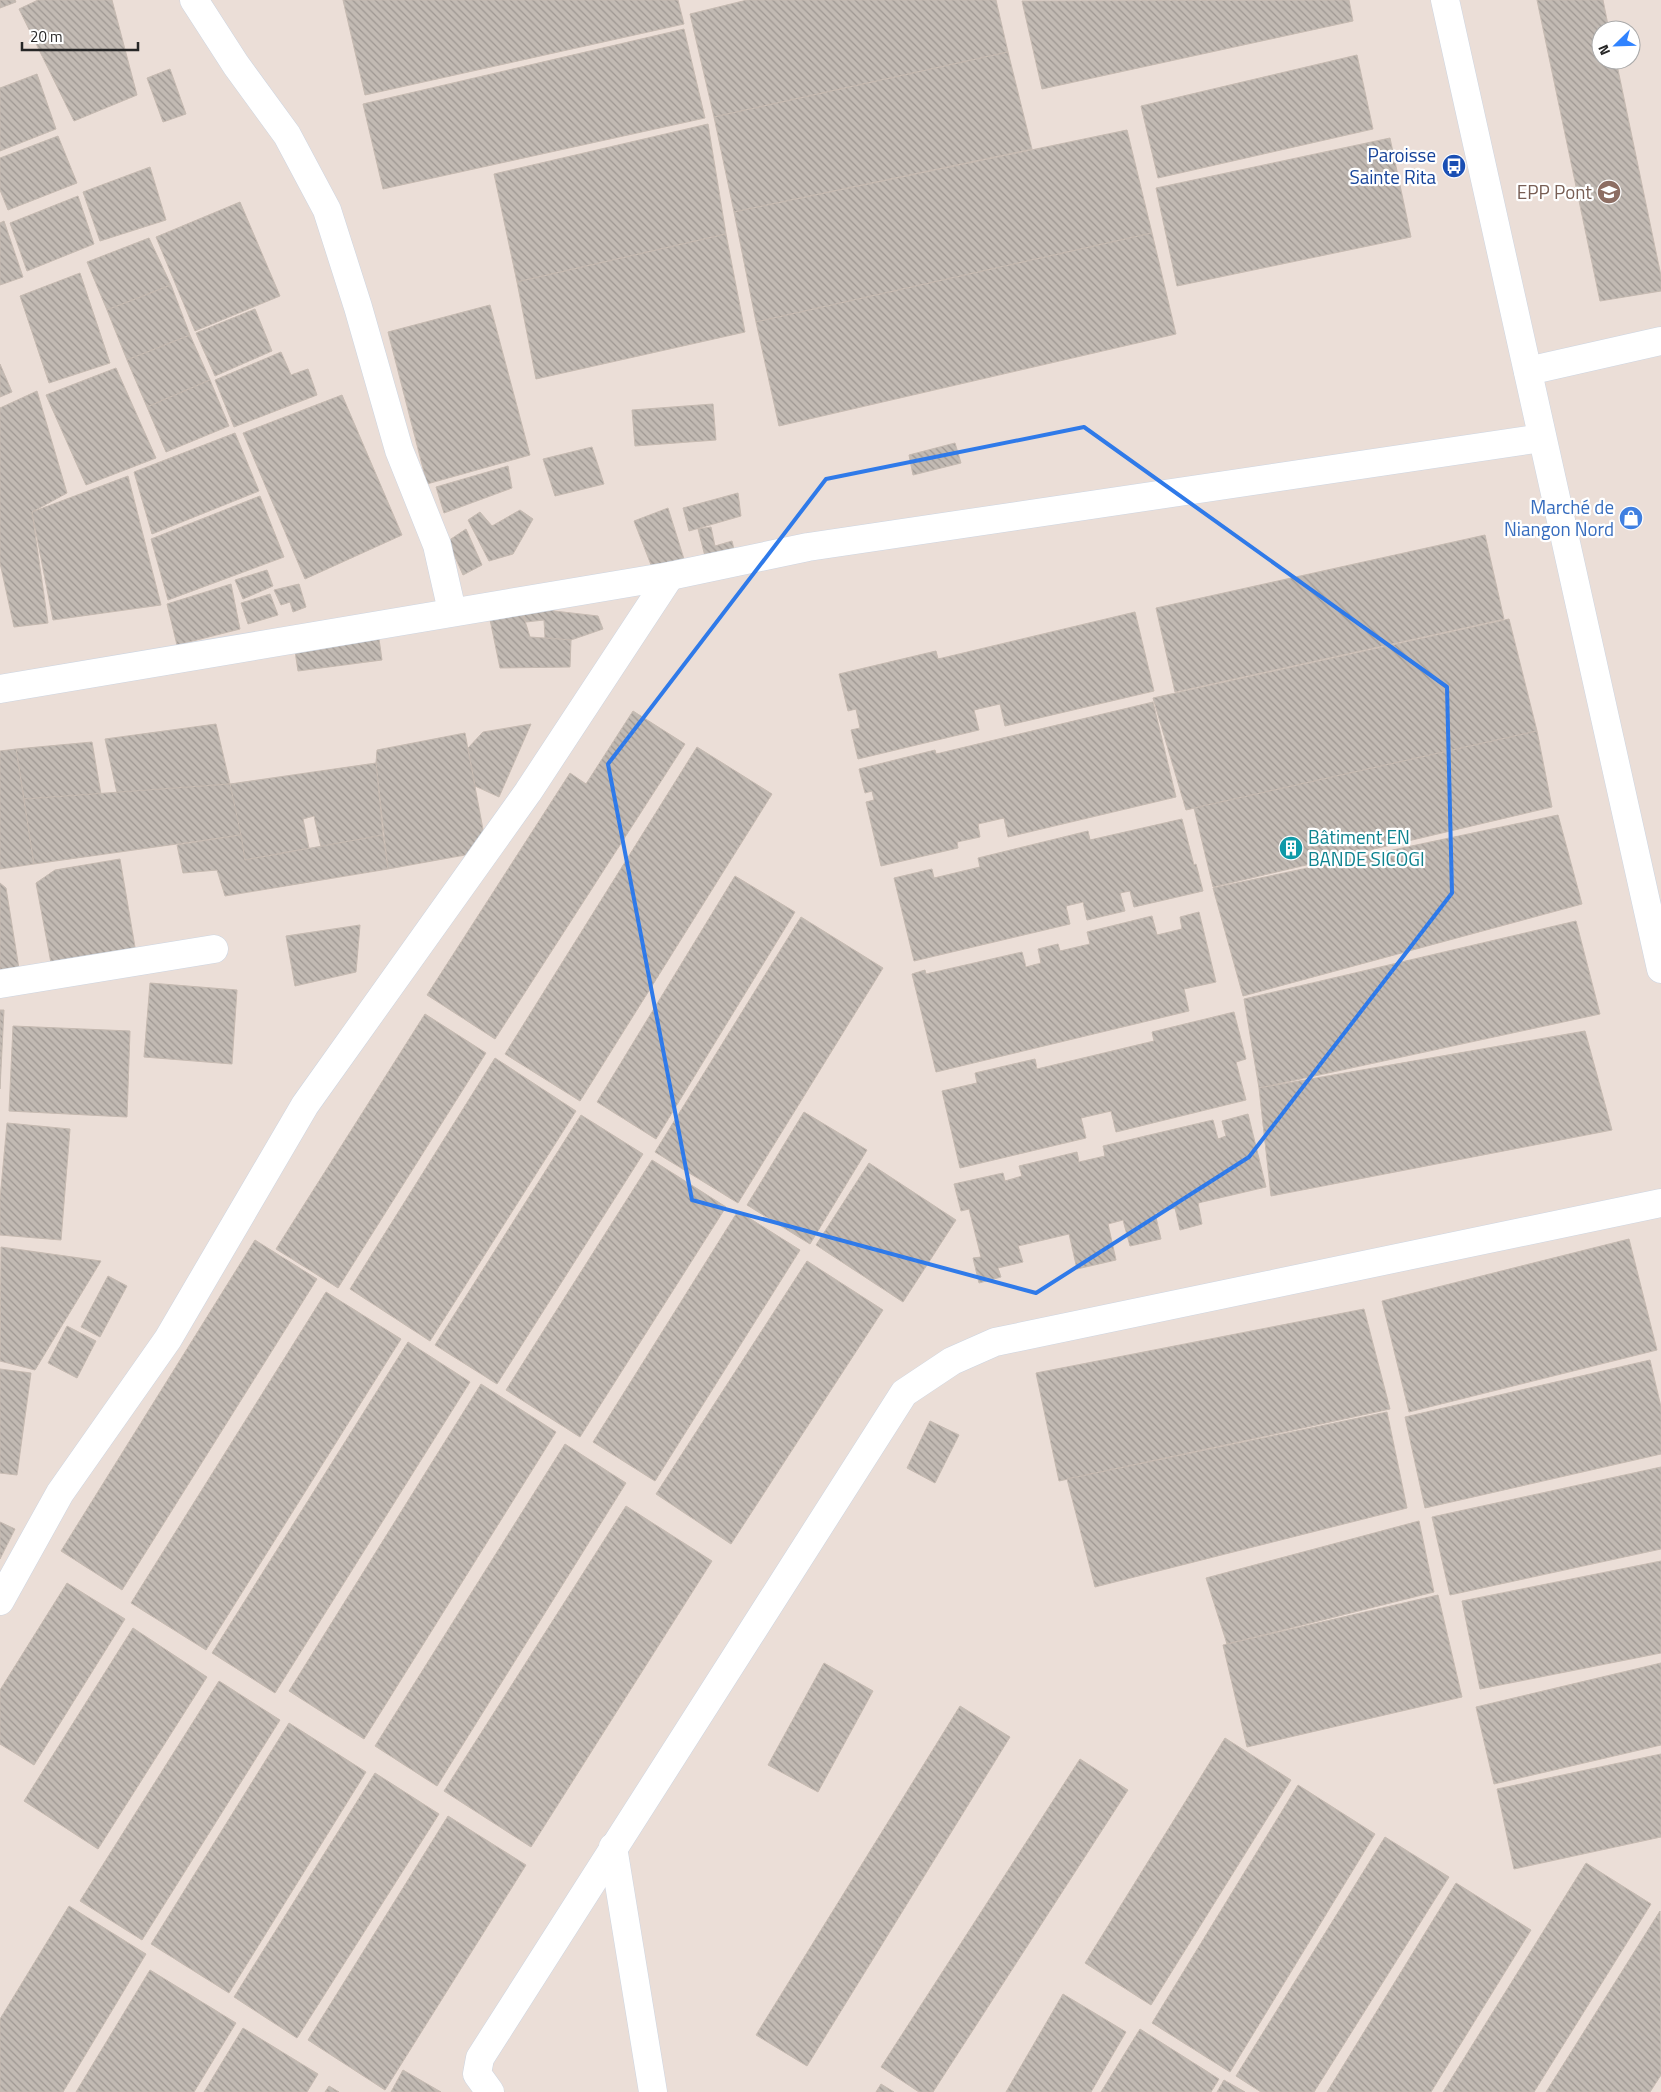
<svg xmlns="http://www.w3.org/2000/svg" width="1661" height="2092" font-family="'Titillium Web',sans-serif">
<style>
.building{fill:url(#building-back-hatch);stroke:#c6bab1}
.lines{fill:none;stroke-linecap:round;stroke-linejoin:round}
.street-casing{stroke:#cdd5e1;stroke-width:29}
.secondary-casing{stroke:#cdd5e1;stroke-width:29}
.street{stroke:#fff;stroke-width:28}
.secondary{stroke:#fff;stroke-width:28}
.marked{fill:none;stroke:#2f7ae9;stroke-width:4;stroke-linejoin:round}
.labels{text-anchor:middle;stroke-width:4.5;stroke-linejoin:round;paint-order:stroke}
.transit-label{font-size:19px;fill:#164399;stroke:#fff;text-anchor:end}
.education-label{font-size:19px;fill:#785e54;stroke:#fff;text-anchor:end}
.shop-label{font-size:19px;fill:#366cbe;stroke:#fff;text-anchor:end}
.culture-label{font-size:19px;fill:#0d838f;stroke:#fff;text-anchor:start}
</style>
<defs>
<pattern id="building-back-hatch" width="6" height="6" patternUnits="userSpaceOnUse" patternTransform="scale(1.25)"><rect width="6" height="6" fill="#c2bab3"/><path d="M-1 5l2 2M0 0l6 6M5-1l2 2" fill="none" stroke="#9e9792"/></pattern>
</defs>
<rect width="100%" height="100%" fill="#ebded7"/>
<g class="building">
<polygon points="0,0 15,0 16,2 0,8"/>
<polygon points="38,0 112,0 137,95 74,121 19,9"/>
<polygon points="343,0 678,0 684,24 365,95"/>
<polygon points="747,0 996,0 1008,52 714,117 690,14"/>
<polygon points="1349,0 1353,21 1042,89 1022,1"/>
<polygon points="1537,0 1603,0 1609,30 1601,30 1601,60 1616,60 1661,276 1661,291 1600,301"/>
<polygon points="684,29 705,118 383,189 363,104"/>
<polygon points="1008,52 1032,149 734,212 714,117"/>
<polygon points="1357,55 1373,129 1158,178 1141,106"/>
<polygon points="170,69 186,114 163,122 147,78"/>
<polygon points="37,74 56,129 0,151 0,88"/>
<polygon points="708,124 726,234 517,282 494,174"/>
<polygon points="1127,130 1152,233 756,322 734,212"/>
<polygon points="58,136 77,183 8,210 0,190 0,158"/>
<polygon points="1390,138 1411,237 1177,286 1156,188"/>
<polygon points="150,167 166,220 100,241 83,192"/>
<polygon points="78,196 94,244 27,271 10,223"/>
<polygon points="240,202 280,296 195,331 156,237"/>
<polygon points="4,221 23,277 0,285 0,223"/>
<polygon points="1152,233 1176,334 779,426 756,322"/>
<polygon points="726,234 745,332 536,379 517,282"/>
<polygon points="149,238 171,285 107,310 87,262"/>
<polygon points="80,273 110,363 49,383 20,296"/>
<polygon points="171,285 190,335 127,360 107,310"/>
<polygon points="490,305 530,455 427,484 388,332"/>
<polygon points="255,309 272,351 215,376 196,333"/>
<polygon points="190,335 210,380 147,407 127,360"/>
<polygon points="281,352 291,375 308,369 317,395 234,427 215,380"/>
<polygon points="0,364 12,392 0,397"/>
<polygon points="116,368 156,458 86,485 46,395"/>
<polygon points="210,380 229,426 166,452 147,407"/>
<polygon points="37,391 67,493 32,512 48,623 14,627 0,563 0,408"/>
<polygon points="342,395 402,535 305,579 243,433"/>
<polygon points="713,404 716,440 635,446 632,410"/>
<polygon points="235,433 259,491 152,534 134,472"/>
<polygon points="955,443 961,463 913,475 909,455"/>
<polygon points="592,447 604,484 555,496 543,459"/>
<polygon points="508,466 512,488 444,513 436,487"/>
<polygon points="128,476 161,605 53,620 32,512"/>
<polygon points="738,493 741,516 689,531 683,508"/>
<polygon points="260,496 284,557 168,600 151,539"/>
<polygon points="668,508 684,559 653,570 634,521"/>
<polygon points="520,510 533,519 513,554 489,561 468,520 480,512 492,526"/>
<polygon points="711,527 715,546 732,541 737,562 707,564 698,529"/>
<polygon points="466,529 482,565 463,575 448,541"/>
<polygon points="1485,535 1504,619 1175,692 1156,608"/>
<polygon points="267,570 273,586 243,599 235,580"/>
<polygon points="231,584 240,629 177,645 167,604"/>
<polygon points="299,584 306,607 293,612 290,602 281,605 274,590"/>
<polygon points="270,594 278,615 248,624 241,603"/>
<polygon points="549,600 554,611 598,616 603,629 571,640 545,638 544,620 526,622 520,605"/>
<polygon points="520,605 530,637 571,640 570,667 500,668 488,610"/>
<polygon points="1135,612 1154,691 1005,726 1000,704 974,710 979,730 858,759 851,730 860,728 856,709 848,711 839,674 936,651 938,659"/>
<polygon points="1509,619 1537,731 1186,810 1153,698"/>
<polygon points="379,639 382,660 298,671 295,651"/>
<polygon points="1153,702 1176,797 1008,837 1004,818 978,824 980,837 957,842 958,848 881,866 866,802 874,800 872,791 865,793 859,769 935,750 936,754"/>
<polygon points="633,711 685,744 495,1039 427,995 570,773 586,784"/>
<polygon points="216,724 230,784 117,793 105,739"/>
<polygon points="531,724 499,797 475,786 468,748 483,732"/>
<polygon points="1537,731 1552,807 1213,887 1194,808"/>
<polygon points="465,733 487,851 388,869 376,763 377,750"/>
<polygon points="92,742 101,794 24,799 16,749"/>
<polygon points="697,747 772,794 580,1101 505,1054"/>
<polygon points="16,749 34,864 0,869 0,751"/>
<polygon points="376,763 383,835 321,847 314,816 303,819 309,848 245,860 230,784"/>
<polygon points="230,784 241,835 34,864 24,799"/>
<polygon points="1558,815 1582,904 1243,996 1213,888"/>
<polygon points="1182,819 1194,865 1196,864 1203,891 1134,907 1130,891 1120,893 1125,911 1087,920 1083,902 1066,906 1070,924 914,961 894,878 932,869 934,878 980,867 978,858 1088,831 1090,840"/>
<polygon points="241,835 245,860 383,835 388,869 225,896 217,870 183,873 177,845"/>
<polygon points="120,859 136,953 51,963 36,883 55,870"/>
<polygon points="735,876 795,912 656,1139 597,1102"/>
<polygon points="0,883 6,888 21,981 0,982"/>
<polygon points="1199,912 1216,982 1184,989 1189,1011 936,1072 912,974 925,970 926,974 1022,952 1026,967 1041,963 1038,949 1058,944 1060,951 1090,944 1087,932 1152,916 1157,935 1182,929 1180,917"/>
<polygon points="801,917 883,968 738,1203 655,1152"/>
<polygon points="1576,921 1600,1014 1259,1088 1244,999"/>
<polygon points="360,925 356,972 295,986 286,936"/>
<polygon points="150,983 237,990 232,1064 144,1057"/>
<polygon points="0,1010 4,1010 0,1089"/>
<polygon points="1234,1012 1246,1059 1236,1062 1246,1100 1116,1132 1111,1111 1081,1118 1086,1138 960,1168 942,1091 977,1083 975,1073 1035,1059 1037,1069 1154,1041 1152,1032"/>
<polygon points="425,1014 486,1053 338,1288 276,1249"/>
<polygon points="13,1026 130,1031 127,1117 9,1111"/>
<polygon points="1585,1031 1612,1130 1271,1196 1259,1088"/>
<polygon points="495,1058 576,1111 430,1341 350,1289"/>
<polygon points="804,1112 867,1150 810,1244 747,1205"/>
<polygon points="1248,1114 1266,1187 1198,1203 1202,1224 1180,1230 1175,1208 1155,1213 1161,1239 1130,1246 1123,1220 1108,1224 1116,1260 1077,1269 1069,1234 1018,1246 1023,1262 998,1268 1001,1277 979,1283 973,1258 981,1257 969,1209 961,1211 954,1184 1003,1173 1005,1181 1022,1176 1019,1166 1077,1152 1079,1162 1105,1156 1103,1146 1213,1120 1218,1139 1226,1136 1222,1121"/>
<polygon points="581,1115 643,1154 497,1384 435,1345"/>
<polygon points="7,1123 70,1129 61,1240 0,1235 0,1199"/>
<polygon points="652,1160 726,1207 580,1437 506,1390"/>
<polygon points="869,1163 956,1220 903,1302 816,1245"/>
<polygon points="738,1211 800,1250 655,1481 593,1442"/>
<polygon points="1629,1239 1657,1350 1409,1412 1382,1301"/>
<polygon points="255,1240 317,1279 122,1590 61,1551"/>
<polygon points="1,1247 101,1261 35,1370 0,1361"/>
<polygon points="807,1261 883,1310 731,1544 656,1494"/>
<polygon points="108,1276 127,1286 100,1337 81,1327"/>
<polygon points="326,1292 401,1339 206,1650 131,1603"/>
<polygon points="1364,1309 1390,1409 1059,1481 1036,1373"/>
<polygon points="67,1326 96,1341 77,1378 48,1363"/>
<polygon points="408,1342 470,1382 275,1693 212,1653"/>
<polygon points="1650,1360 1661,1407 1661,1454 1425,1508 1405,1417"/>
<polygon points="0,1369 31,1373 17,1475 0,1473"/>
<polygon points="481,1384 556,1432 364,1739 289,1691"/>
<polygon points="1387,1412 1407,1508 1095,1587 1067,1479"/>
<polygon points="930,1421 959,1435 935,1483 907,1468"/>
<polygon points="565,1444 626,1483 437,1786 375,1746"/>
<polygon points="1661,1467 1661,1549 1450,1595 1432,1517"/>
<polygon points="626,1506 712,1561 531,1847 444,1791"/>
<polygon points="1419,1521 1434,1592 1227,1644 1206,1578"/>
<polygon points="0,1522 15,1529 0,1559"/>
<polygon points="1661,1561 1661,1653 1480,1689 1462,1601"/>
<polygon points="67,1583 125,1619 34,1765 0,1744 0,1690"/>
<polygon points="1438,1595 1462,1697 1247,1747 1223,1645"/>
<polygon points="133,1628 207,1677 98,1849 24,1801"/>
<polygon points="824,1663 873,1691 818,1792 768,1765"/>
<polygon points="1661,1663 1661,1745 1494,1784 1476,1707"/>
<polygon points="219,1681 280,1720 142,1940 80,1901"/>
<polygon points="960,1706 1010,1737 807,2066 756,2035"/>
<polygon points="289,1723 366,1772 229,1993 151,1944"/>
<polygon points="1225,1738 1291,1780 1151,2005 1085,1963"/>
<polygon points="1661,1754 1661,1837 1514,1869 1497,1789"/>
<polygon points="1080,1759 1128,1790 933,2092 919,2092 881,2067"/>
<polygon points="375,1773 439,1814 297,2038 234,1997"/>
<polygon points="1298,1785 1375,1834 1230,2072 1152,2023"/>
<polygon points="448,1816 526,1865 385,2090 308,2040"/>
<polygon points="1385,1837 1449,1877 1314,2092 1261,2092 1236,2076"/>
<polygon points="1586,1863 1651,1904 1534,2092 1443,2092"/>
<polygon points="1456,1883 1531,1930 1431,2092 1327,2092"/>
<polygon points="69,1906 146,1954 63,2092 0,2092 0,2019"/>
<polygon points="1660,1911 1661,2075 1650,2092 1546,2092"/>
<polygon points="150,1970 236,2023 194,2092 76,2092"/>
<polygon points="1063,1994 1126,2032 1091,2092 1006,2092"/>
<polygon points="243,2028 318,2074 307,2092 204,2092"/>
<polygon points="1140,2029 1219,2079 1211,2092 1101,2092"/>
<polygon points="403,2070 441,2092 391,2092"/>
<polygon points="1224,2080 1245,2092 1217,2092"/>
<polygon points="881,2084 894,2092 876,2092"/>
<polygon points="329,2086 339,2092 325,2092"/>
</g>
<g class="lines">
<g class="street-casing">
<g id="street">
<polyline points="194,0 236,65 287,135 327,210 358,307 399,450 437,545 452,611"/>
<polyline points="1528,371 1661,341"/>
<polyline points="0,984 214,949"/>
<polyline points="0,1601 60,1493 168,1339 305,1105 528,792 670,576"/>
<polyline points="613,1847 653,2092"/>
<polyline points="490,2092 477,2074 480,2058 904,1393 952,1361 995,1342 1661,1203"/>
</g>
</g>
<g class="secondary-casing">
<g id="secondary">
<polyline points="1445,0 1661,969"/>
<polyline points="0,689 670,576 808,547 1542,438"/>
</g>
</g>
<use href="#street" class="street"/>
<use href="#secondary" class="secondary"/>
</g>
<path class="marked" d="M 1084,427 L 1447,687 L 1452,893 L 1249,1157 L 1036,1293 L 692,1200 L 608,764 L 826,479 Z"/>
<defs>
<g id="bus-disc" transform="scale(1.25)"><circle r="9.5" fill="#1a4fb4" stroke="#fff"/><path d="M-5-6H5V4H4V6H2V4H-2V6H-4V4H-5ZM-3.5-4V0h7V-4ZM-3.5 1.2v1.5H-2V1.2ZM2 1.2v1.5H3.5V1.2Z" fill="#fff"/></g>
<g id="school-disc" transform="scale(1.25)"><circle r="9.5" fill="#8d6e63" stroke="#fff"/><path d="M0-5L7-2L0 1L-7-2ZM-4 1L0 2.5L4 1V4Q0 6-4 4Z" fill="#fff"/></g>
<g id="shop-disc" transform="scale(1.25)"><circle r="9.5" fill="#3f7fe0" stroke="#fff"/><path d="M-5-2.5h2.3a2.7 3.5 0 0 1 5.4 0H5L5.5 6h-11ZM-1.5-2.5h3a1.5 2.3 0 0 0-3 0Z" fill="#fff"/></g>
<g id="building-disc" transform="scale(1.25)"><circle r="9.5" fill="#0f9aa8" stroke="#fff"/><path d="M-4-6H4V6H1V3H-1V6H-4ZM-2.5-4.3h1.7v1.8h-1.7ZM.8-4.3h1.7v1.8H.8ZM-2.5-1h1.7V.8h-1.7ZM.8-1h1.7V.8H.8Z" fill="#fff"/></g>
</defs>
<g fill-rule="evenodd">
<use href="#bus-disc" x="1454" y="166"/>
<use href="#school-disc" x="1609" y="192"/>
<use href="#shop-disc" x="1631" y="518"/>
<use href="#building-disc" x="1291" y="848"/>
</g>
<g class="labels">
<g class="transit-label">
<text x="1436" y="162">Paroisse<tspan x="1436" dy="22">Sainte Rita</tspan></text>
</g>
<g class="education-label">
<text x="1592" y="199">EPP Pont</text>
</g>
<g class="shop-label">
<text x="1614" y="514">Marché de<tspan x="1614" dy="22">Niangon Nord</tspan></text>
</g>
<g class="culture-label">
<text x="1308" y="844">Bâtiment EN<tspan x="1308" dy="22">BANDE SICOGI</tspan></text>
</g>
</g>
<g transform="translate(1616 45) rotate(247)"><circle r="24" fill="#ffffff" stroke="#a9a9a9"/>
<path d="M0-4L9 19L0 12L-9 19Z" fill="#3083ff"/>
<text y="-8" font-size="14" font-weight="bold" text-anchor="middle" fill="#272727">N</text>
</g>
<path d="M22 42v8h116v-8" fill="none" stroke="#272727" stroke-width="2.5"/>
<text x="30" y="42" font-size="15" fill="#272727" stroke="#ffffff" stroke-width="4" paint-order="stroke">20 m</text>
</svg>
